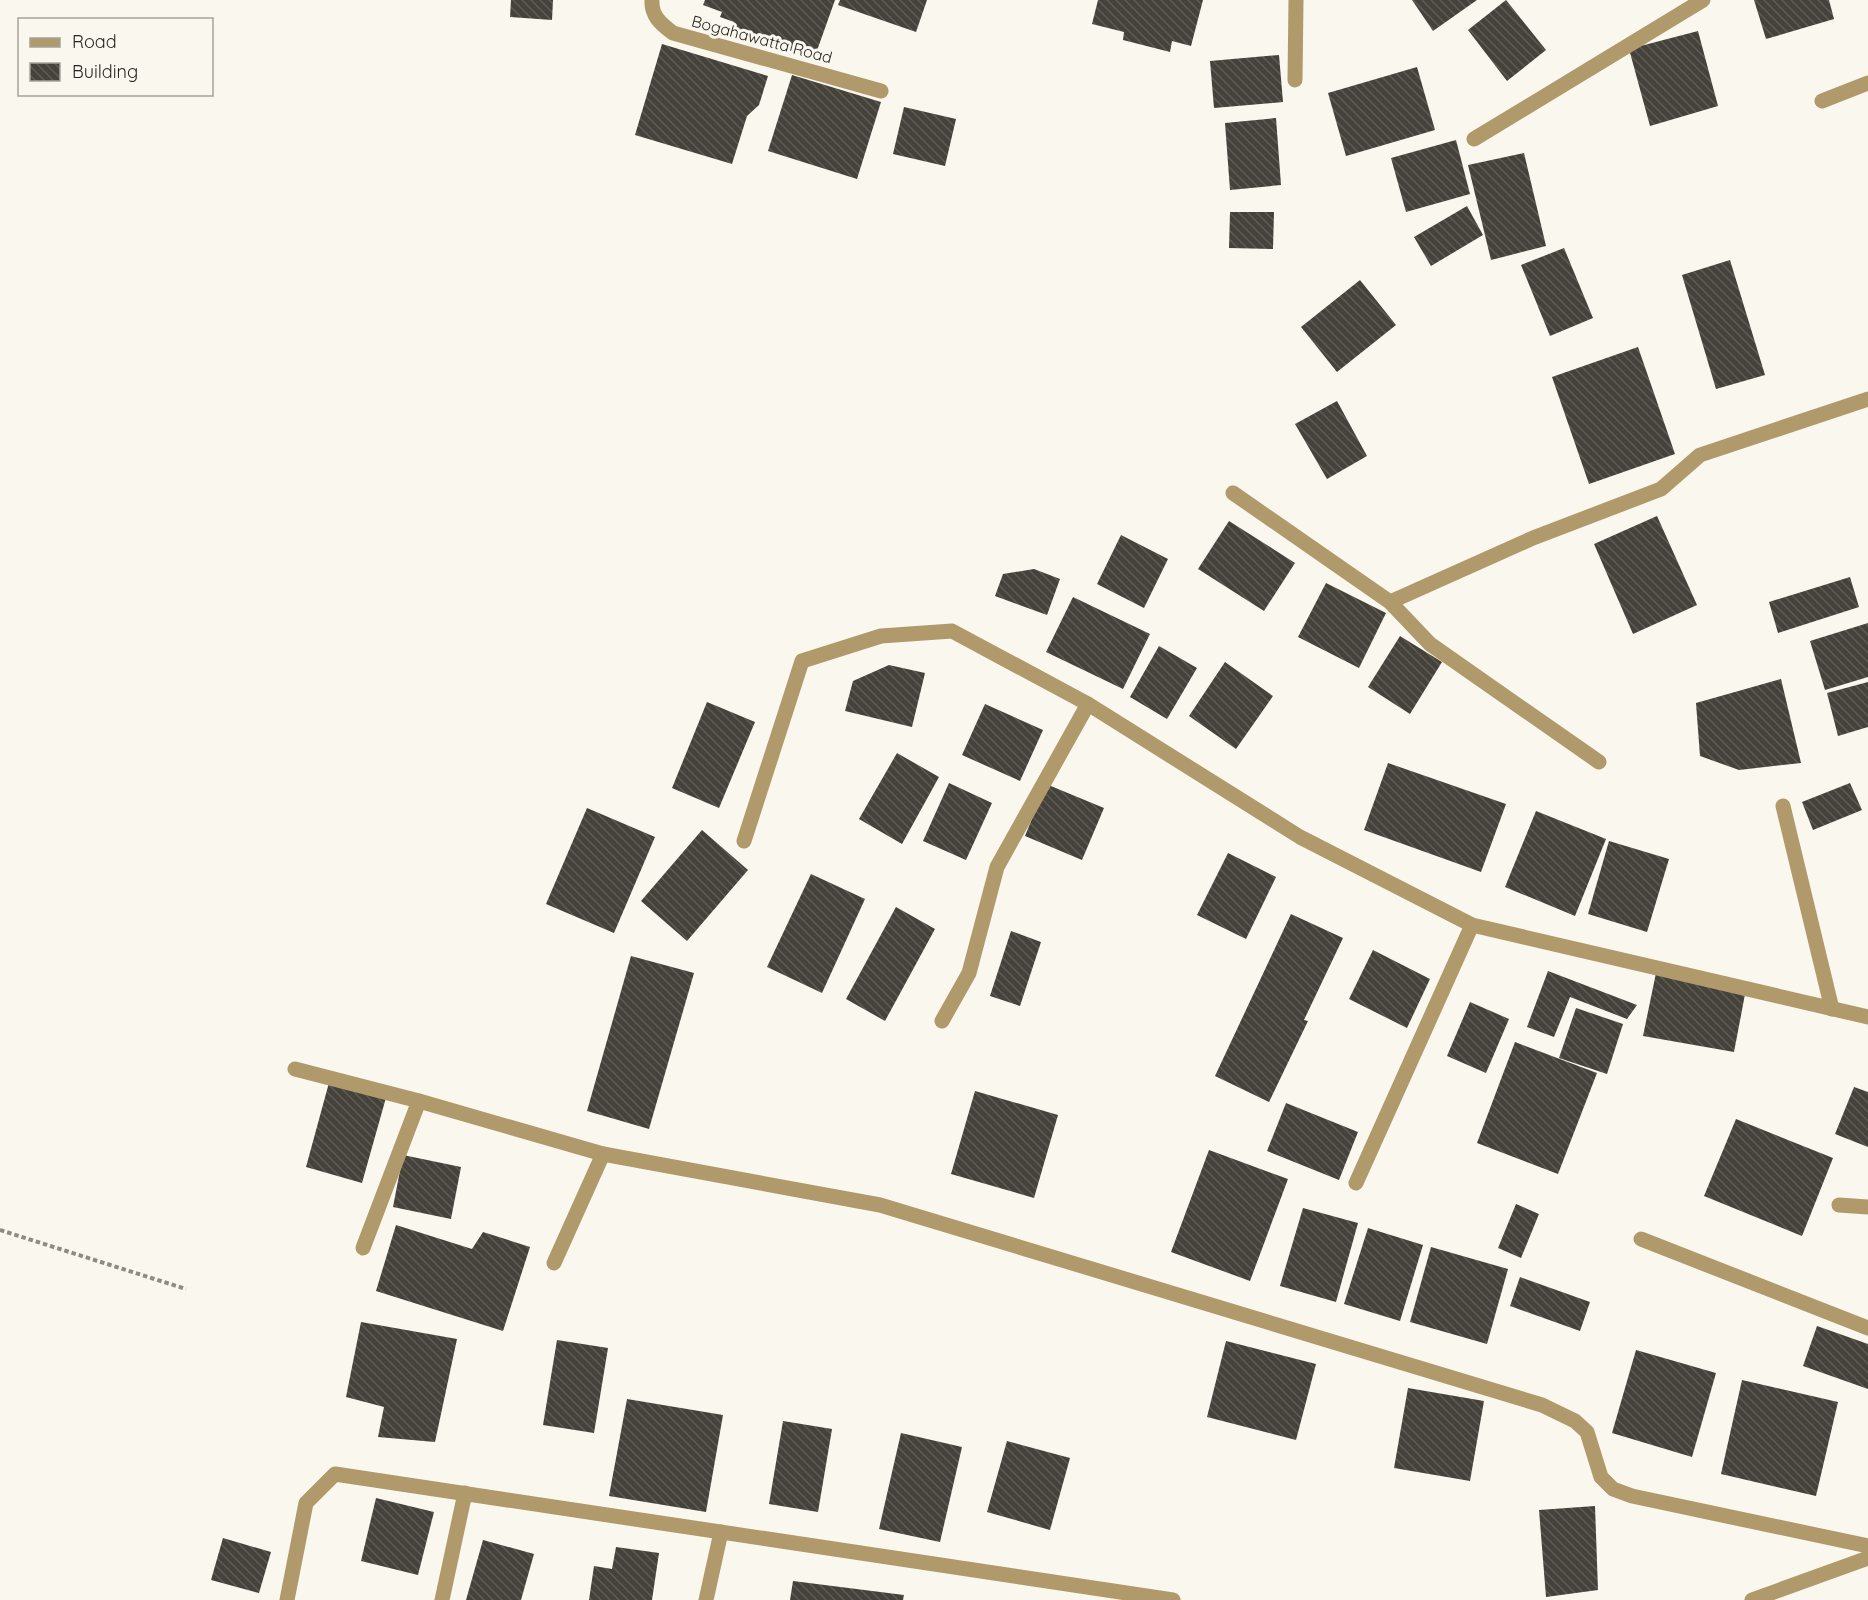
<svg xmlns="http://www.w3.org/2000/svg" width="1868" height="1600" font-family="Quicksand,sans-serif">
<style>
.building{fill:url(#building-back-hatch)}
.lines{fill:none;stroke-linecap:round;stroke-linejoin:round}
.path{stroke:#8c8b85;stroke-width:4;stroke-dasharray:4.5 3;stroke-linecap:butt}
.street{stroke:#b09a6b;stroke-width:15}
.labels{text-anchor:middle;stroke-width:6;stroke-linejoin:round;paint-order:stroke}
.street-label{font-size:16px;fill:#272623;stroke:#faf7ee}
</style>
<defs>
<pattern id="building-back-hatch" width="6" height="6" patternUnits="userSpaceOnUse" patternTransform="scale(1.5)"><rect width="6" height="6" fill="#45423b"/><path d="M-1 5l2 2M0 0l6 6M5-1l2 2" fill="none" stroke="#5d5b55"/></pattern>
</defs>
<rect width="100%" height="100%" fill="#faf7ee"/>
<g class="building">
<polygon points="511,0 553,0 552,20 510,17"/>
<polygon points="705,0 835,0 814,59 731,30 734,22 720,17 722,12 703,5"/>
<polygon points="840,0 927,0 916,32 838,5"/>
<polygon points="1098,0 1203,0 1191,46 1172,41 1170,52 1123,40 1124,32 1092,24"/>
<polygon points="1412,0 1477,0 1433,31"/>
<polygon points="1506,0 1546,50 1507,81 1468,30"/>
<polygon points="1754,0 1829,0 1834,19 1766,39"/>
<polygon points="1698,31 1718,106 1650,126 1629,49"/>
<polygon points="662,44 768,76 759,105 747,116 732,164 635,135"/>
<polygon points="1279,55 1283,102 1214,108 1210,61"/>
<polygon points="1417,67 1435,130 1346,156 1328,93"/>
<polygon points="792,75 881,102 857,179 768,151"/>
<polygon points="904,107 956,119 945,166 893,154"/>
<polygon points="1276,118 1281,185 1230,190 1225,123"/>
<polygon points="1456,140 1470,194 1406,212 1391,158"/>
<polygon points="1524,153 1546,246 1491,260 1468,165"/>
<polygon points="1467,206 1483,235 1431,266 1414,237"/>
<polygon points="1230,212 1274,212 1273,249 1229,248"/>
<polygon points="1564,248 1593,318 1550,336 1521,265"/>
<polygon points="1730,260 1765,375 1716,389 1682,275"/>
<polygon points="1360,280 1396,325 1337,372 1301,327"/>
<polygon points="1638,347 1675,454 1589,484 1552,377"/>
<polygon points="1337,401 1367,456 1327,479 1295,424"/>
<polygon points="1657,516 1697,605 1633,634 1594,544"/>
<polygon points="1229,521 1295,563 1264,611 1198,569"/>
<polygon points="1121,535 1168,559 1144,608 1097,584"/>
<polygon points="1034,569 1060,579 1047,615 995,596 1003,574"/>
<polygon points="1850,577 1859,607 1778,633 1769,602"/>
<polygon points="1326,583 1386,613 1359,668 1298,637"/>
<polygon points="1073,597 1150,634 1123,689 1046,652"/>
<polygon points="1868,623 1868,677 1825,690 1810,641"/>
<polygon points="1400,636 1442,662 1410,714 1368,687"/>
<polygon points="1159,646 1197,668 1167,719 1130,697"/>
<polygon points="1225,662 1273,696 1236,749 1189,716"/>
<polygon points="889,665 925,673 912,727 845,711 853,681"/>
<polygon points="1781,679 1801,763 1739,770 1700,756 1696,703"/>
<polygon points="1868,682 1868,727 1838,736 1827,693"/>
<polygon points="707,702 755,722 719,808 672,788"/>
<polygon points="985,704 1043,730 1020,781 962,755"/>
<polygon points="897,753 939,777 902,844 859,819"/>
<polygon points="1388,763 1506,804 1481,872 1364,830"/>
<polygon points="949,783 992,803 966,860 923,841"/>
<polygon points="1850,783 1862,810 1813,830 1802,802"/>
<polygon points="1046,784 1104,808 1082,860 1025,836"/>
<polygon points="587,808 655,837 614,933 546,904"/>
<polygon points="1536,811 1606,839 1575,916 1505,887"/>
<polygon points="702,830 748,870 687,941 641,901"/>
<polygon points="1609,841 1669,859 1647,932 1588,914"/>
<polygon points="1228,853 1276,877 1246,939 1197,915"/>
<polygon points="811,874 865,899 822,993 767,967"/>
<polygon points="896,907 935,929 885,1021 846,999"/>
<polygon points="1291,914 1343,938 1304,1020 1308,1021 1269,1102 1215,1076"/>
<polygon points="1011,931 1041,942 1020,1006 990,996"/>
<polygon points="1373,950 1430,979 1407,1028 1349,999"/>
<polygon points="631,956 694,973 649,1129 587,1111"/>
<polygon points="1548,971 1637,1005 1627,1019 1570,997 1554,1037 1527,1027"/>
<polygon points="1656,973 1746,989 1734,1052 1643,1036"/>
<polygon points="1470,1002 1509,1019 1486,1073 1447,1056"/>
<polygon points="1576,1008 1623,1024 1607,1074 1559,1058"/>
<polygon points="1515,1042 1597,1073 1558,1174 1477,1143"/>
<polygon points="330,1079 387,1094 362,1183 306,1167"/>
<polygon points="1854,1087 1868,1092 1868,1147 1835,1134"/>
<polygon points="975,1091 1058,1115 1034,1198 951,1174"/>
<polygon points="1286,1103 1358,1132 1339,1180 1267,1151"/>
<polygon points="1736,1119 1833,1158 1802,1236 1704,1196"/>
<polygon points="1209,1150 1288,1179 1250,1281 1171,1252"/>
<polygon points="403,1155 461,1167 451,1219 393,1207"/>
<polygon points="1516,1204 1539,1214 1521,1258 1498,1248"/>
<polygon points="1303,1208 1358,1223 1336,1302 1280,1286"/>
<polygon points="396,1225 472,1249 483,1232 530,1247 503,1331 376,1291"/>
<polygon points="1368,1228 1423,1245 1400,1321 1344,1304"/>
<polygon points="1431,1247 1508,1269 1487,1344 1410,1322"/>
<polygon points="1520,1277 1590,1302 1580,1331 1510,1306"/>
<polygon points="361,1322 457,1339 435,1442 378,1437 384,1407 346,1397"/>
<polygon points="1817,1326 1868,1344 1868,1389 1803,1366"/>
<polygon points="557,1340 608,1348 594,1433 543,1425"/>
<polygon points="1226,1341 1316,1364 1296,1440 1207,1417"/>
<polygon points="1636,1350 1716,1373 1692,1457 1612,1433"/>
<polygon points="1742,1380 1838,1402 1816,1496 1721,1474"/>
<polygon points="1408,1388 1484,1401 1470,1481 1394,1468"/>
<polygon points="627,1399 723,1415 706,1512 609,1496"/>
<polygon points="783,1421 832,1429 818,1512 769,1504"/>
<polygon points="901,1433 962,1447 940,1542 879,1529"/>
<polygon points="1007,1441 1070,1458 1050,1530 987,1512"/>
<polygon points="376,1498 434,1512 418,1575 361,1561"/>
<polygon points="1595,1506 1598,1590 1546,1597 1539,1510"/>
<polygon points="223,1538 271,1552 259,1593 211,1580"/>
<polygon points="483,1540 534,1554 521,1600 466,1600"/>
<polygon points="616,1547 659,1553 652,1600 589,1600 594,1566 612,1569"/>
<polygon points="793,1581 904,1595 903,1600 790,1600"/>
</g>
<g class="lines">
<polyline class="path" points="0,1230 186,1289"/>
<g class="street">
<path d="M 652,0 C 651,16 661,24 673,33 L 881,91"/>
<polyline points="1295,80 1296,0"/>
<polyline points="1822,101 1868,83"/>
<polyline points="1474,139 1703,0"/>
<polyline points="1233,493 1390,602 1430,644 1599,762"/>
<polyline points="1390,602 1533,538 1661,489 1700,455 1868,399"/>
<polyline points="1783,806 1832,1009"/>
<polyline points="744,841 802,661 881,636 952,631 1088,704 1300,837 1472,925 1868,1017"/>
<polyline points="942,1021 969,973 997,867 1088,704"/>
<polyline points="295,1069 419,1101 603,1154 880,1205 1542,1405 1575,1421 1587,1432 1601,1477 1613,1489 1632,1496 1868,1546"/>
<polyline points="1356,1183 1472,925"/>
<polyline points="1839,1205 1868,1207"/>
<polyline points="1641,1239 1868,1328"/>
<polyline points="363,1248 419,1101"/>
<polyline points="554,1263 603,1154"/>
<polyline points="287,1600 306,1503 335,1474 1173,1600"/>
<polyline points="442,1600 465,1493"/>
<polyline points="706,1600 721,1532"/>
<polyline points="1752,1600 1868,1558"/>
</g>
</g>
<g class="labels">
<g class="street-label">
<text transform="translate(762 39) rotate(15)" y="6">Bogahawatta Road</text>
</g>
</g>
<rect x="18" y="18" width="195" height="78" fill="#faf7ee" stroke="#a6a39d" stroke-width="1.5"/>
<rect x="30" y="38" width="30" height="9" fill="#b09a6b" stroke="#a6a39d" stroke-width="1.5"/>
<text x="72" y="48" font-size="18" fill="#272623">Road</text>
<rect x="30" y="63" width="30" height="18" fill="url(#building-back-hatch)" stroke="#a6a39d" stroke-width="1.5"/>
<text x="72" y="78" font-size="18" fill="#272623">Building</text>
</svg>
